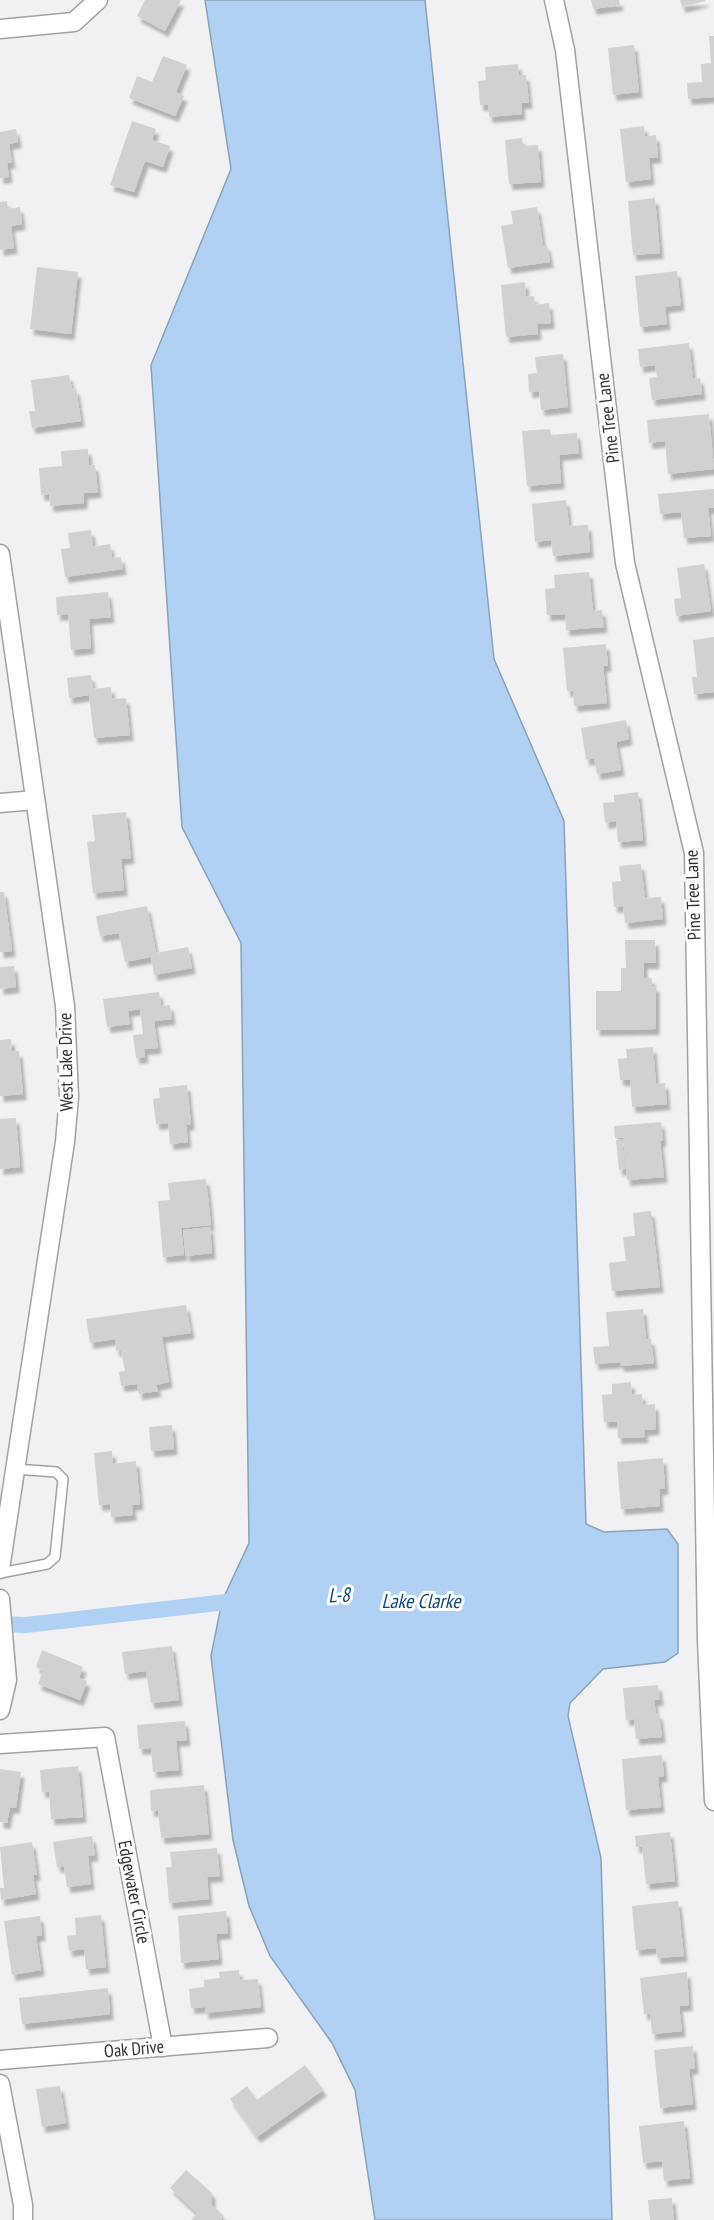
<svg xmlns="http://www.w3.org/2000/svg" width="714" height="2220" font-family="'PT Sans Narrow',sans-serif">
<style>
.water{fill:#b1d1f4;stroke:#8ba1ba;stroke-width:1.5}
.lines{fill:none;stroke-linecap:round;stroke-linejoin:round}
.canal{stroke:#b1d1f4;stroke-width:16}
.building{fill:#d2d0d1;filter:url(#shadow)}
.service-casing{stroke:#a1a1a3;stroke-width:12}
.minor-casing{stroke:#a1a1a3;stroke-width:21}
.service{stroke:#fff;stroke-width:9}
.minor{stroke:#fff;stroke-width:18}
.labels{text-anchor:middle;stroke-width:6;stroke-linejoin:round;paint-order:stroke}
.street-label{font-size:18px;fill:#313132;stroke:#fefeff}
.water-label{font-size:20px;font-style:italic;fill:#0f487c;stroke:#fefeff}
</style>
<defs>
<filter id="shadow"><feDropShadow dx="3.5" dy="6" stdDeviation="1.5" flood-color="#0004"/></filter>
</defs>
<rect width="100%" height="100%" fill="#f1f1f3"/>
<polygon class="water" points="205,0 425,0 494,659 564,821 586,1524 604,1532 667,1529 678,1544 678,1653 665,1662 603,1669 570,1703 568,1716 601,1858 612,2220 375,2220 355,2090 332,2043 270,1956 249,1906 233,1840 211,1656 222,1601 249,1543 241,943 182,827 151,365 231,169"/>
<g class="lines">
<polyline class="canal" points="0,1624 26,1625 244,1600"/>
</g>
<g class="building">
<polygon points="145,0 181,0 165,31 137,16"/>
<polygon points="591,0 619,0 620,5 593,9"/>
<polygon points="680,0 705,0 705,1 682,7"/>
<polygon points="709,36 714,36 714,97 688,99 687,83 702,82 701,64 711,63"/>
<polygon points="634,45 639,92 613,95 608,48"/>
<polygon points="163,56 187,65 176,92 184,96 175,116 129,98 137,76 152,82"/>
<polygon points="518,64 519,75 526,75 529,103 521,103 522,114 489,117 488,105 480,105 478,81 486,80 485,67"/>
<polygon points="132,121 156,129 152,140 170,146 163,167 145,161 134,192 110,185"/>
<polygon points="644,126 645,137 656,135 658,157 649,158 651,179 626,182 620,129"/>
<polygon points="16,129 18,142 9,144 12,163 7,163 9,177 0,178 0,132"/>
<polygon points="522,138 523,146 538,145 541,182 509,184 505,140"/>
<polygon points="655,198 660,253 633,255 628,201"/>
<polygon points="7,201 8,209 20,207 22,224 11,226 14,248 0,250 0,202"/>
<polygon points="537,207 543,245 547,245 550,262 508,268 501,226 513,224 511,211"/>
<polygon points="37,267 78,272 71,334 30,329"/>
<polygon points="677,271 681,305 665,307 667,324 640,327 635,276"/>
<polygon points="525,282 526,297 534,296 535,305 549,303 551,323 537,324 538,334 506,337 501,285"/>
<polygon points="689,343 693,379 700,378 702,394 652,400 649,378 657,377 655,365 640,367 638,349"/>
<polygon points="563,354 568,407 541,410 539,391 529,392 528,374 537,373 535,357"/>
<polygon points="69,375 72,389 76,388 81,421 32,428 29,411 35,411 31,380"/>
<polygon points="709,414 714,469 668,474 665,441 649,443 647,420"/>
<polygon points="550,429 551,435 577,433 579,453 559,455 561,483 527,486 522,431"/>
<polygon points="88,449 89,465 95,465 98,492 84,493 84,503 50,506 49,494 41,495 39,468 62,466 61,451"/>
<polygon points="714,489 714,508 708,508 711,536 684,538 681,512 660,514 658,494"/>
<polygon points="566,500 569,526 588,525 590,552 553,556 551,540 535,542 532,504"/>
<polygon points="91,530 93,547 110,544 112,558 121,557 123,569 65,577 61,549 70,548 68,533"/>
<polygon points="704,564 711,611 676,616 674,599 681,598 677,568"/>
<polygon points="589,572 593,611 602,610 604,627 566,630 565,614 547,615 545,589 555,588 554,575"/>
<polygon points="108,592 111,617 89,619 91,648 71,650 68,614 57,615 56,597"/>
<polygon points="714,637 714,692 694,694 692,677 697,677 693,640"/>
<polygon points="606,644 608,666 603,666 607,703 574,706 573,691 567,691 563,648"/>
<polygon points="91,675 93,689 111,687 112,699 126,698 130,735 94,738 89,695 69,698 67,678"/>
<polygon points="626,720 629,739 616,742 621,770 597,774 594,758 586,760 581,728"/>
<polygon points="638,792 643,840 618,842 616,821 605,823 603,803 614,802 614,795"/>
<polygon points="126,812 131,858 121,859 124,890 93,893 87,842 95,841 92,815"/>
<polygon points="641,864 645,898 661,897 663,919 625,923 623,906 614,907 612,882 621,881 619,866"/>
<polygon points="0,892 4,892 12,951 0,952"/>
<polygon points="147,906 156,953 188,947 192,968 154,975 151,957 125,962 119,933 100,936 96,916"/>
<polygon points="625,940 655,940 656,963 644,963 644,978 652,978 652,986 656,986 656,1029 596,1030 596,991 621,991 621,968 626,968"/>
<polygon points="14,966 16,987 0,989 0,967"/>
<polygon points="159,992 161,1006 170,1005 172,1019 154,1021 158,1048 144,1049 145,1057 136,1058 133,1035 143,1034 140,1009 128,1011 130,1024 107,1027 103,999"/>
<polygon points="11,1039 12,1052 19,1051 23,1094 0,1096 0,1040"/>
<polygon points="653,1047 656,1084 665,1083 667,1104 632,1107 630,1080 620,1080 618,1059 627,1058 626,1049"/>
<polygon points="187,1085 191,1124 186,1125 188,1142 170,1144 168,1123 156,1124 153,1099 160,1098 159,1088"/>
<polygon points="16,1118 20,1167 0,1169 0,1119"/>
<polygon points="661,1122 663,1140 660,1141 664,1177 627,1180 623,1138 615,1138 614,1126"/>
<polygon points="622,1139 625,1169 619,1170 616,1140"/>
<polygon points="206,1179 211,1225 181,1228 184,1255 163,1257 158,1201 170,1200 168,1183"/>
<polygon points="651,1211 660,1287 612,1291 609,1263 626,1261 623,1237 635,1236 633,1213"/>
<polygon points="210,1227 212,1253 186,1256 183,1230"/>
<polygon points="186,1305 191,1333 162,1337 169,1382 156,1385 158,1391 139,1394 137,1384 121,1386 119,1372 125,1371 121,1350 116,1351 115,1339 90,1343 86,1319"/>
<polygon points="643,1309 646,1339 651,1339 654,1363 621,1366 620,1362 595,1364 593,1347 609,1346 606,1312"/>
<polygon points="631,1382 632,1395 642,1394 643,1405 655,1404 656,1429 644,1430 645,1437 618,1438 617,1422 604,1422 602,1395 612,1394 612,1384"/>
<polygon points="172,1425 174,1449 151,1451 149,1427"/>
<polygon points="112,1451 113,1464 136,1461 140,1504 132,1505 133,1515 111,1517 110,1504 99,1505 94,1453"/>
<polygon points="663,1458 665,1489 659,1489 660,1506 621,1509 617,1462"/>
<polygon points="172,1646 179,1700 151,1703 146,1671 125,1674 122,1652"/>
<polygon points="42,1650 83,1667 79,1678 87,1681 80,1700 38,1684 43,1670 36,1667"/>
<polygon points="658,1685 660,1700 654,1700 656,1714 659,1713 662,1737 636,1739 634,1719 626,1720 623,1688"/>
<polygon points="185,1721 187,1740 176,1741 179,1770 153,1772 151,1748 139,1749 137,1725"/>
<polygon points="662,1755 664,1776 658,1777 661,1807 626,1810 622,1759"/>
<polygon points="78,1766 83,1817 51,1819 49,1791 42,1792 40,1770"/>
<polygon points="0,1769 21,1772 16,1808 10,1807 7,1823 0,1822"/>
<polygon points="204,1785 209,1834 161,1838 158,1810 151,1811 150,1790"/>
<polygon points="670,1832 675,1881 646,1884 642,1847 636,1847 635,1836"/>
<polygon points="92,1836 95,1855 88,1856 91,1884 67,1887 64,1866 57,1867 53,1842"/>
<polygon points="32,1842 37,1875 33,1875 36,1894 1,1900 0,1888 4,1888 0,1847"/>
<polygon points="217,1848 220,1876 207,1877 209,1899 169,1903 166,1867 172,1867 170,1852"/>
<polygon points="678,1901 684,1956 657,1958 656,1948 636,1950 632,1906"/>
<polygon points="226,1911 228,1933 216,1934 219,1959 181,1963 178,1916"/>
<polygon points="101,1915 106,1967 86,1969 84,1949 69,1951 67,1936 76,1935 75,1918"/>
<polygon points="40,1916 42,1935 36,1936 41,1970 12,1975 4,1921"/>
<polygon points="239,1970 240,1980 258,1979 261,2007 205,2013 205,2007 191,2008 189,1989 204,1987 204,1980 220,1978 219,1972"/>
<polygon points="687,1972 689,2005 679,2006 682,2031 652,2034 650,2014 644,2014 640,1978"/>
<polygon points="108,1988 110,2014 22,2024 19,1998"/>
<polygon points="693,2046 695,2068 689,2069 693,2104 660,2108 654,2050"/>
<polygon points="305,2065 323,2090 257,2137 230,2099 247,2086 257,2100"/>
<polygon points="60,2086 66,2123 42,2127 36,2089"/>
<polygon points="684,2121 690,2178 664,2181 662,2161 643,2163 639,2126"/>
<polygon points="186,2170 212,2193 212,2205 224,2216 221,2220 191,2220 197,2213 170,2188"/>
<polygon points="672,2198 674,2220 650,2220 648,2200"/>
</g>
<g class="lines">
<g class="service-casing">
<polyline id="service" points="0,1573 47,1564 55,1557 63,1479 56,1472 15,1469"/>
</g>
<g class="minor-casing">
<g id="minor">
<polyline points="554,0 565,50 625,563 694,853 707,1640 714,1801"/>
<polyline points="0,29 74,22 98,0"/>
<polyline points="0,554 65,1006 69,1097 65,1142 0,1569"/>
<polyline points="0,803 35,800"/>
<polyline points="0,1599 7,1680 0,1710"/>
<polyline points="0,1744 105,1737 163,2047"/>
<polyline points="0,2060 268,2038"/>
<polyline points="0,2084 23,2205 23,2220"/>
</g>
</g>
<use href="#service" class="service"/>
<use href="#minor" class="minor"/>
</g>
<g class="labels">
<g class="street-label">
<text transform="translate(608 418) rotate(-97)" y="6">Pine Tree Lane</text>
<text transform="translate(693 895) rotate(-92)" y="6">Pine Tree Lane</text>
<text transform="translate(66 1062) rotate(-91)" y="6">West Lake Drive</text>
<text transform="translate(134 1892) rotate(79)" y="6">Edgewater Circle</text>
<text transform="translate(134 2049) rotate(-5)" y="6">Oak Drive</text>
</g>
<g class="water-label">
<text transform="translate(339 1595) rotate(-3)" y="7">L-8</text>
<text x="421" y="1608">Lake Clarke</text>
</g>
</g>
</svg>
